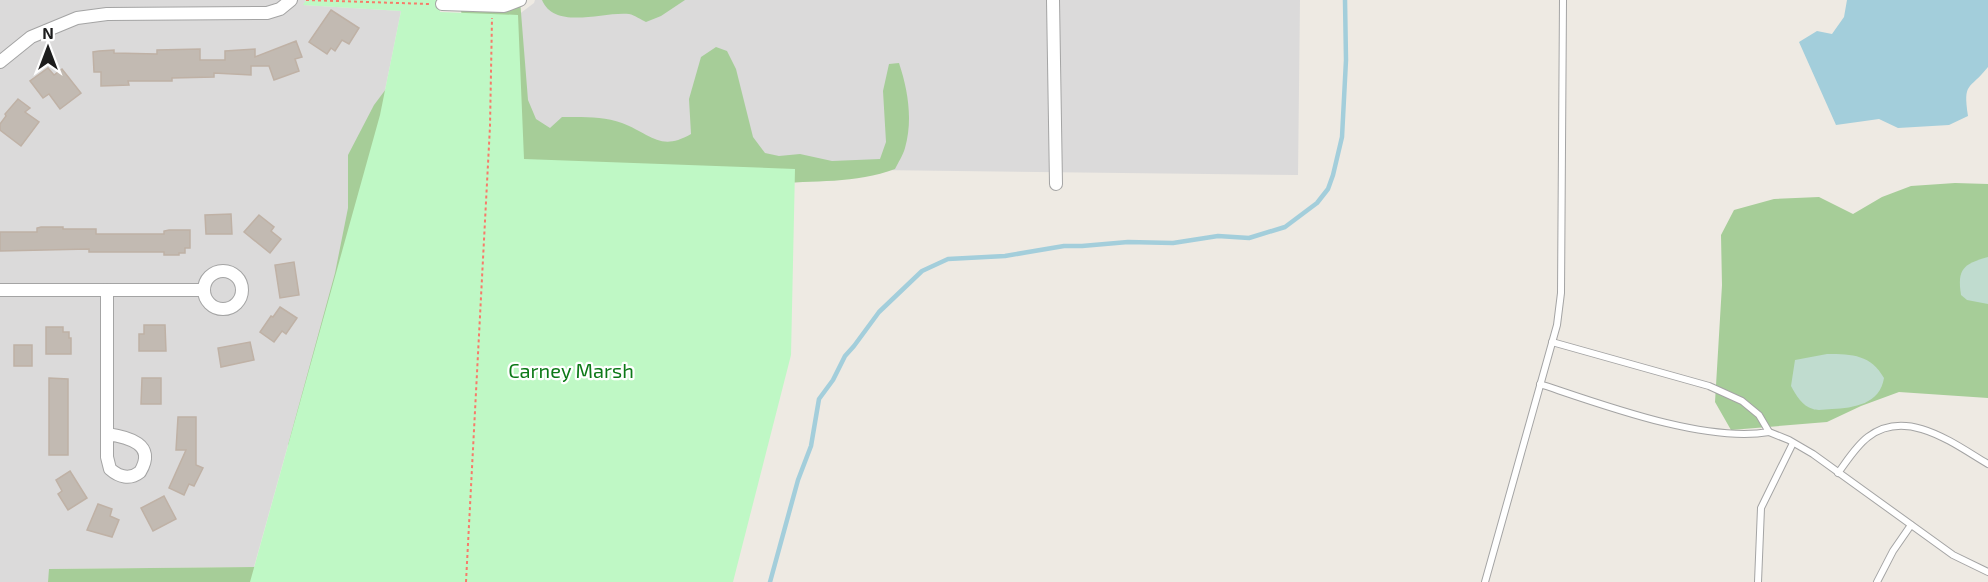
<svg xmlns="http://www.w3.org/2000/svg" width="1988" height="582" font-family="'Exo 2',sans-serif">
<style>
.residential{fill:#dbdada}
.forest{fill:#a6cd98}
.wetland{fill:#c0dccf}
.park{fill:#bff8c5}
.water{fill:#a3cedb}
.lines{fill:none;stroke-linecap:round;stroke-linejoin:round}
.stream{stroke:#a3cedb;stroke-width:4.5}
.building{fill:#c2bab2;stroke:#bfb1a5;stroke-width:1.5}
.lane-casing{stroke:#a4a4a4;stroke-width:8}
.street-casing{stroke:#a4a4a4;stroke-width:14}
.path{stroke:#f77b6a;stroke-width:2;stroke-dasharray:3 3;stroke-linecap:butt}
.lane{stroke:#fff;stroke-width:6}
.street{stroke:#fff;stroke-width:12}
.labels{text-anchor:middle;stroke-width:4.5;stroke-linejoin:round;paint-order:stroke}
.park-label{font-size:20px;fill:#0d7918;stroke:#fff}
</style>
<rect width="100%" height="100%" fill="#eeeae3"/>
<g class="residential">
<polygon points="0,0 306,0 304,5 401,11 380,115 254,567 50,569 48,582 0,582"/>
<polygon points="535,0 1300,0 1298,175 795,169 524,159 518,15 534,3"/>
</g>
<g class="forest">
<path d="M 457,0 L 520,0 L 528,100 L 536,119 L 550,128 L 562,117 C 582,117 603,116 622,123 C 651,134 660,152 691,134 L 689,99 L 701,57 L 716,47 L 727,51 L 736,69 L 753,137 L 765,153 L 779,156 L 800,154 L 832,161 L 880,159 L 886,142 L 883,91 L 889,64 L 899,63 C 908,90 913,120 905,148 C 903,155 898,163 895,169 C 856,184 813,180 772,184 L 288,445 L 335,273 L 348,208 L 348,155 L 374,105 L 410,57 L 467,29 Z"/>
<path d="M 542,0 L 685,0 L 661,16 L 646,22 C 641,20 635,15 629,14 C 604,11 555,31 542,0 Z"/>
<polygon points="1955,183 1988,184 1988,398 1899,392 1861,406 1827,422 1731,430 1715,402 1722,285 1721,235 1734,210 1774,199 1819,197 1853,214 1882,197 1911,186"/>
<polygon points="262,564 322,582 48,582 49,569 254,567"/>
</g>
<g class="wetland">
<path d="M 1988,257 L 1988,304 L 1967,300 L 1961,295 C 1957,269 1963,264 1988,257 Z"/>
<path d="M 1827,354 C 1853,354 1871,355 1884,378 C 1880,404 1854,408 1832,409 C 1826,409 1818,411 1813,409 C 1802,406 1796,395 1791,386 L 1795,360 Z"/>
</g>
<polygon class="park" points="306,0 441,0 440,12 518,15 524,159 795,169 791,355 733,582 250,582 380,115 401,11 303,5"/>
<path class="water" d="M 1847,0 L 1988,0 L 1988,67 C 1969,91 1963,81 1968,116 L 1949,125 L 1898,128 L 1879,119 L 1836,125 L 1799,42 L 1817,31 L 1832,34 L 1844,17 Z"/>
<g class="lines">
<polyline class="stream" points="770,582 798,480 811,446 819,399 833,380 845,356 854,346 879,312 922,271 948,259 1005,256 1064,246 1082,246 1128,242 1173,243 1218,236 1249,238 1285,227 1317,203 1328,189 1333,175 1342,137 1346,60 1345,0"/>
</g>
<g class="building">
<polygon points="331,10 359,28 349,44 342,40 335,51 331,48 327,54 309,42"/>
<polygon points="296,41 302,57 295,59 299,71 274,80 269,66 251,66 251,75 214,73 214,77 172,78 172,81 128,81 129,85 101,86 101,72 94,72 93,52 99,51 114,50 114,53 157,54 157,50 200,49 200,60 225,60 225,51 255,49 255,57"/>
<polygon points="48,68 54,75 62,69 81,93 60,109 49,94 43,98 30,81"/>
<polygon points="18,99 30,108 25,112 39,122 21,146 0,130 0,124 6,116 5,114"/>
<polygon points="231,214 232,234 206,234 205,215"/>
<polygon points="259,215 274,227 271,231 281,239 270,253 244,232"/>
<polygon points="41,227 63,227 63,229 96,229 96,234 164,234 164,231 169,230 190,230 190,248 185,248 185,253 179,253 179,255 164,255 164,252 89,252 89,249 0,251 0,232 37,232 37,228"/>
<polygon points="294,262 299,295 280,298 275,265"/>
<polygon points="280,307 297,318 286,334 282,331 274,342 260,332 271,316 273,317"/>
<polygon points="144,325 165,325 166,351 139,351 139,334 144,334"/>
<polygon points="46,327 63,327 63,332 69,332 69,338 71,338 71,354 46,354"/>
<polygon points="250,342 254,360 221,367 218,348"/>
<rect x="14" y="345" width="18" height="21"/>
<polygon points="49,378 68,379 68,455 49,455"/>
<polygon points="142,378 161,378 161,404 141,404"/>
<polygon points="178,417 196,417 196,465 203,468 194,486 189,484 184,495 169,488 186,450 176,450"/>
<polygon points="70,471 87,498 68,510 58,494 62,491 56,480"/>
<polygon points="164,496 176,519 153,531 141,508"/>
<polygon points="98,504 112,509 110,516 119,520 112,537 87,530"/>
</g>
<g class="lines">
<g class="lane-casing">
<g id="lane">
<path d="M 1540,384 C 1603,405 1705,443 1769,432 L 1759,415 L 1742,401 L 1709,386 L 1552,342"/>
<polyline points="1769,432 1789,440 1813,454 1953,555 1988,572"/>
<path d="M 1838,473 C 1847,461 1856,446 1868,437 C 1907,407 1954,444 1988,464"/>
<polyline points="1485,582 1557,325 1561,293 1563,0"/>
<polyline points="1758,582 1761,508 1793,443"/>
<polyline points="1877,582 1893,551 1911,525"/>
</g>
</g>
<g class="street-casing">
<g id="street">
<polyline points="1053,0 1056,184"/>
<polyline points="442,4 504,6 520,0"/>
<polyline points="0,62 31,37 77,18 107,14 267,13 280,9 291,0"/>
<circle cx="223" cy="290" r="19"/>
<polyline points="0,290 203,290"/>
<path d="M 107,434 C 128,437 157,444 140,472 C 130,480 119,477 110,469 L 107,457 L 107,290"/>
</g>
</g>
<g class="path">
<polyline points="306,0 429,4"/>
<polyline points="466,582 490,126 492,18"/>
</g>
<use href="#lane" class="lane"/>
<use href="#street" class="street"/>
</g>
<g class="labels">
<g class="park-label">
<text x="571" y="378">Carney Marsh</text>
</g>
</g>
<g transform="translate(48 48)" stroke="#ffffff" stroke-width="4.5" paint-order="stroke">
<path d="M0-4.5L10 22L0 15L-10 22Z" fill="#1d1d1d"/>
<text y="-9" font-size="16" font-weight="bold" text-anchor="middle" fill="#1d1d1d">N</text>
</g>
</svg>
